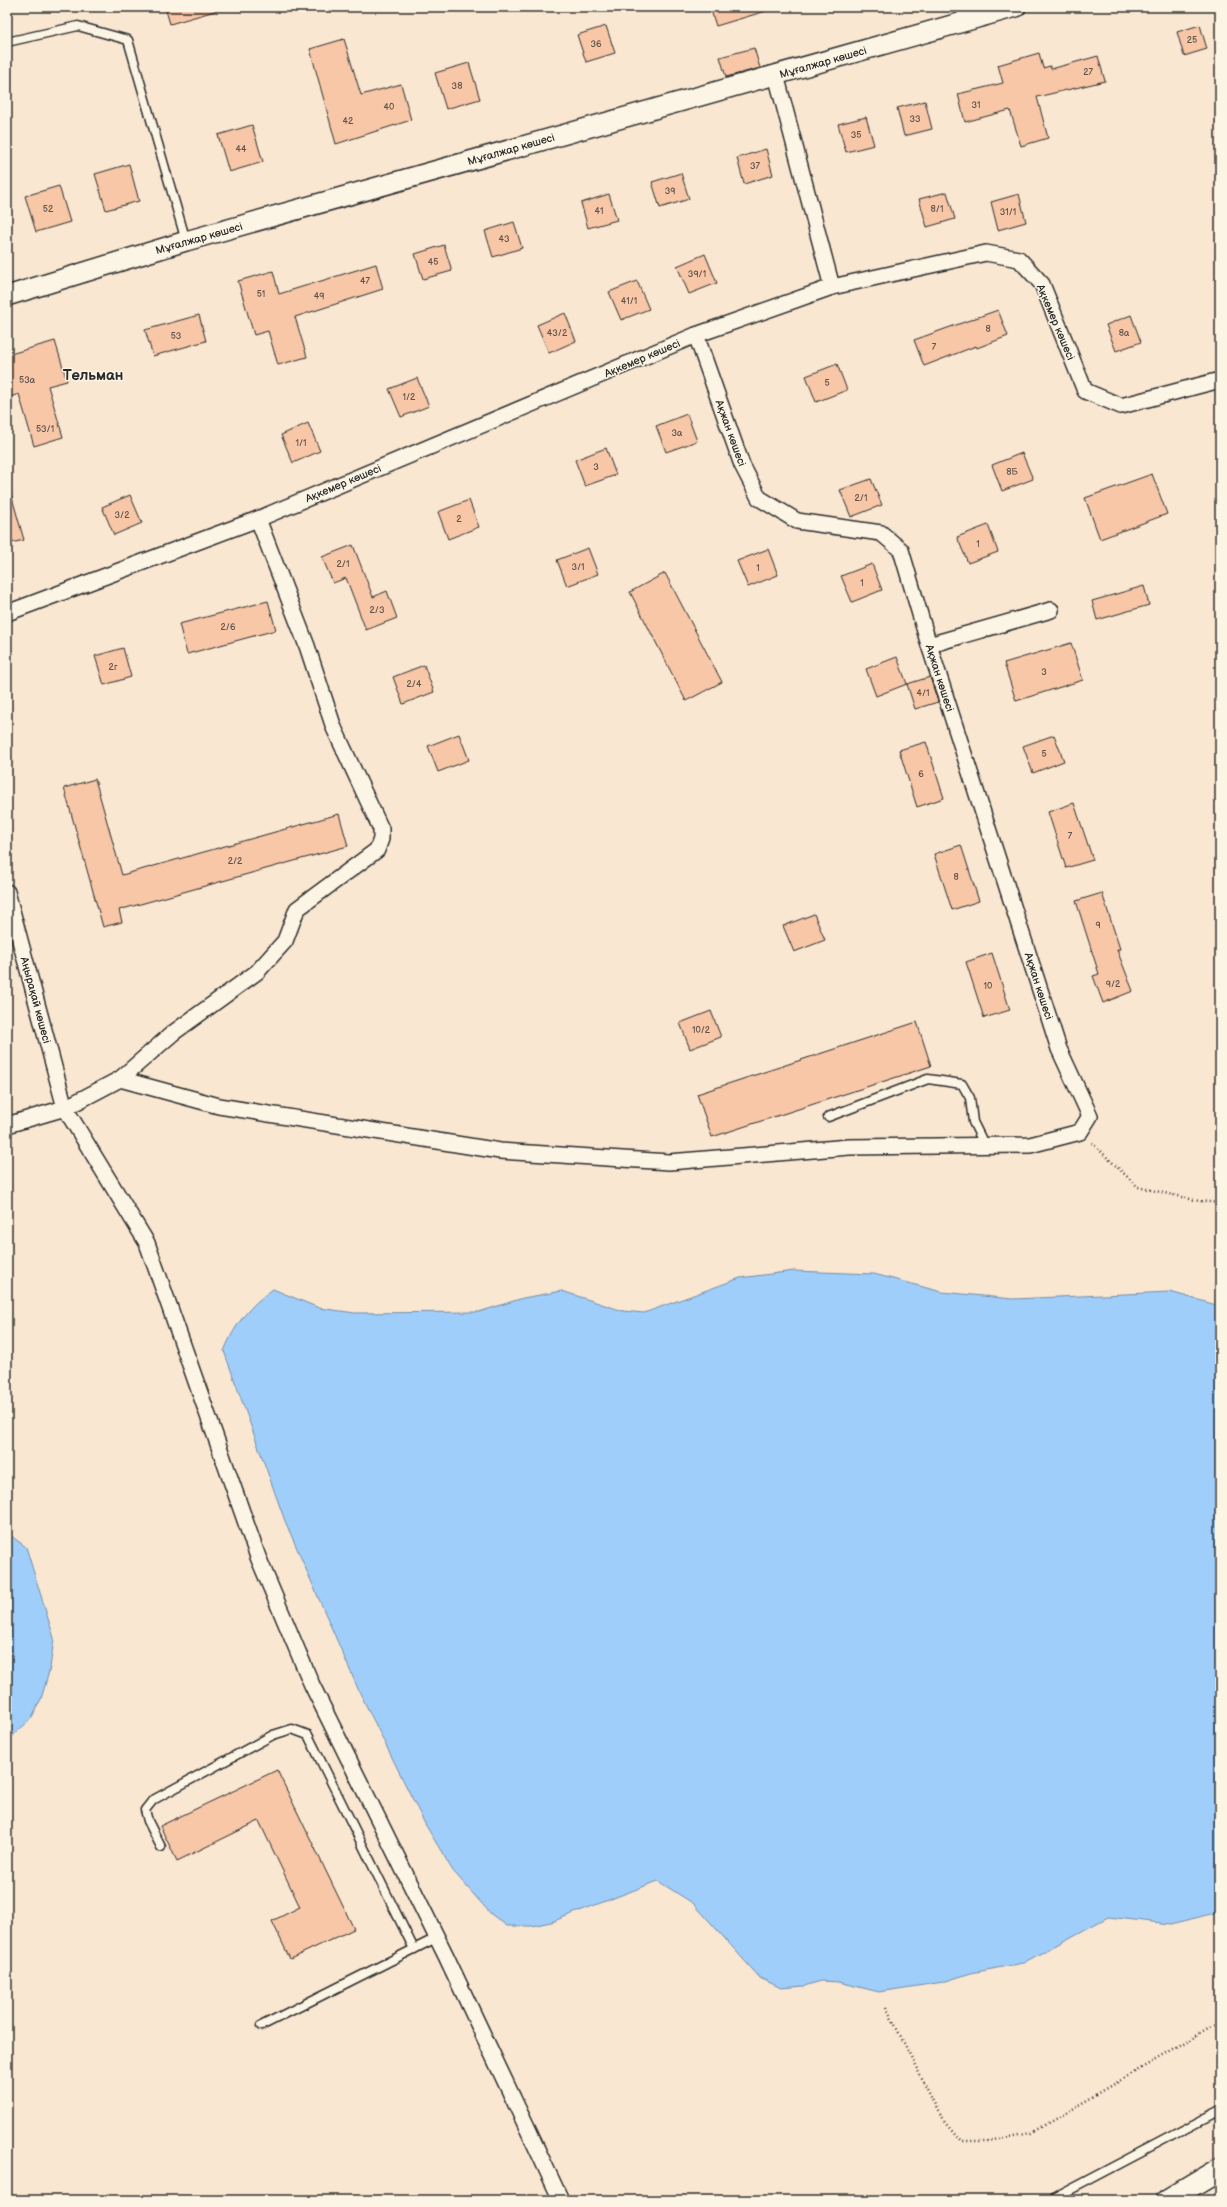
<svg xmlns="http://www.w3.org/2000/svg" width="1227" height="2207" font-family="'Balsamiq Sans',sans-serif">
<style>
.water{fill:#a0cefb;stroke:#718da8}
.building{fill:#f7c7a7;stroke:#2b2b2b}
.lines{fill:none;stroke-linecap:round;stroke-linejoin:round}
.service-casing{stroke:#2b2b2b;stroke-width:11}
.minor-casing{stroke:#2b2b2b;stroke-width:18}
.tertiary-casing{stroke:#2b2b2b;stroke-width:22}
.secondary-casing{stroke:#2b2b2b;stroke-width:24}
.path{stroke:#2b2b2b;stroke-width:2.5;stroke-dasharray:1 3;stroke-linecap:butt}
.service{stroke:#fcf5e5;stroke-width:8}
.minor{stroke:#fcf5e5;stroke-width:15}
.tertiary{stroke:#fcf5e5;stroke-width:19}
.secondary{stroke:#fcf5e5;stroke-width:21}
.labels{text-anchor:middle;stroke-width:3;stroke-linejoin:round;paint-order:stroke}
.number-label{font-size:9px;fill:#5e524a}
.street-label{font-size:11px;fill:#2b2b2b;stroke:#fcf5e5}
.district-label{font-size:15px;font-weight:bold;fill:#2b2b2b;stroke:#fcf5e5}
</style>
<rect width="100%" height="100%" fill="#fae7d2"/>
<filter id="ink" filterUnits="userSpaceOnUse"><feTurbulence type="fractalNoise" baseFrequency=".025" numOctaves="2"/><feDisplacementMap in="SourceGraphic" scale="8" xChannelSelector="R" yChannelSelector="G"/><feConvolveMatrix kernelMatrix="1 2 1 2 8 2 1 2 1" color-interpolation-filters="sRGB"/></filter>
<g filter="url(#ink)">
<g class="water">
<path d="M 794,1271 L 874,1274 L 942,1292 L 1013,1299 L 1170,1292 L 1220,1306 L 1220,1910 L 1216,1913 L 1170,1924 L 1108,1917 L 1023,1963 L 971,1973 L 943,1982 L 879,1992 L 839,1982 L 821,1981 L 804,1986 L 781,1988 L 760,1978 L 694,1904 L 658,1881 L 551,1922 L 532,1926 L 507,1926 L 491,1914 L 453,1871 L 425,1824 L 359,1691 L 285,1521 L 224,1351 C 235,1324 249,1306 273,1289 L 319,1308 L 355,1313 L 479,1312 L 523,1298 L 562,1291 L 623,1311 L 644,1313 L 740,1278 Z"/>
<polygon points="7,1533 26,1547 54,1638 50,1668 41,1699 31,1719 7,1741"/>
</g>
<g class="building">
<polygon points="165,7 215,7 215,11 170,24"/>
<polygon points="710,7 765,7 766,11 716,26"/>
<polygon points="1200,25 1207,49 1184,56 1177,32"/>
<polygon points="606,26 615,53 586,62 577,35"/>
<polygon points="344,39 361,95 401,84 411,120 336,144 310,49"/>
<polygon points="754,48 760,68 726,77 720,57"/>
<polygon points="1039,53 1043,68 1050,66 1051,69 1098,56 1105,81 1037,97 1048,138 1021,146 1010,110 965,122 958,94 1003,83 998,65"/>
<polygon points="469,63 480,99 446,109 435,73"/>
<polygon points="925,101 932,129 904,136 897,108"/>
<polygon points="866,117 874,145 846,152 838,124"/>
<polygon points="252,125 263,162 229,172 218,135"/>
<polygon points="766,149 773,175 744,184 737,158"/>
<polygon points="129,164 139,201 106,210 95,174"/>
<polygon points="681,173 689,199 660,208 652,182"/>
<polygon points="59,186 70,222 36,232 25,196"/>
<polygon points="947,192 955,219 927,227 919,199"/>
<polygon points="609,194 617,220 588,228 581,203"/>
<polygon points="1019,194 1026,222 998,230 991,202"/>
<polygon points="514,222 522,248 493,257 485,231"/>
<polygon points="444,245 452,271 423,279 415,254"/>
<polygon points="705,254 717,283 689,294 677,266"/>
<polygon points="376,264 383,289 295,317 307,357 278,365 268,331 254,335 238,281 273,271 279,294"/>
<polygon points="637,281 649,309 621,320 609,292"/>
<polygon points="998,310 1008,336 977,348 976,346 924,366 914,340"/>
<polygon points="565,313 576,341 549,353 537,325"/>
<polygon points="199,315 206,341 153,356 145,330"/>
<polygon points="1131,315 1141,342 1116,351 1106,325"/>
<polygon points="55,341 67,381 48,386 63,437 34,446 19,394 7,398 7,355"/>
<polygon points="837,364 847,390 816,402 806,376"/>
<polygon points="417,378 429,406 401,417 389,389"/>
<polygon points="687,414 697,441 666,452 656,426"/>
<polygon points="308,423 320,451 293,463 281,435"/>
<polygon points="606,448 616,475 585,486 575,460"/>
<polygon points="1022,453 1033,479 1002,491 992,465"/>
<polygon points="1152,474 1167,514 1100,539 1085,498"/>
<polygon points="871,479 882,505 851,517 840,490"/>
<polygon points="11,494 24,540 7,544 7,495"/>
<polygon points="130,495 142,523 114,535 102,507"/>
<polygon points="469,500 479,527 448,539 438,512"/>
<polygon points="988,525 998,552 968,563 957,537"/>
<polygon points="353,545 373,597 387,591 397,618 366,630 346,578 333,583 322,557"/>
<polygon points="588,548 598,574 567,586 557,560"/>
<polygon points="768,549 778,575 748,587 737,561"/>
<polygon points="872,564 882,590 852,602 841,576"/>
<polygon points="665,573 722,682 686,701 630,592"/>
<polygon points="1144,586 1149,605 1097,620 1092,601"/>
<polygon points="268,601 276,630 187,654 179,624"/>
<polygon points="1071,643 1083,680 1016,701 1004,663"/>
<polygon points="123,648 131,677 104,685 95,656"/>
<polygon points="897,657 907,684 876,696 866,669"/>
<polygon points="424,665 434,692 403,704 393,677"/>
<polygon points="930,677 938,702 915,709 907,684"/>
<polygon points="459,734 469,760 438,772 428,746"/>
<polygon points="1054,735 1064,761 1033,773 1023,746"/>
<polygon points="926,742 944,798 917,807 899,750"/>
<polygon points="95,779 122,875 339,814 348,846 119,910 122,922 103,927 64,788"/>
<polygon points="1074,803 1093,860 1066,868 1048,812"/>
<polygon points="961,845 979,901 952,910 934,854"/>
<polygon points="1102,893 1120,949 1117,950 1133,991 1103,1003 1093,976 1099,974 1076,901"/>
<polygon points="814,914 825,940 794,952 783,926"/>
<polygon points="992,953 1010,1010 984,1018 966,962"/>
<polygon points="711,1011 721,1037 690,1049 680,1023"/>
<polygon points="917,1022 931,1066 712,1137 697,1094"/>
<polygon points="277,1770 354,1929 290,1959 272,1921 300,1907 259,1821 177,1861 160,1826"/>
</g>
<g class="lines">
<g class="service-casing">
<g id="service">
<polyline points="7,42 78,26 128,40 186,241"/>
<polyline points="828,1117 928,1079 962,1084 970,1098 973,1122 985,1146"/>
<polyline points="161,1847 148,1821 145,1810 153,1800 273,1735 292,1729 308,1735 414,1949"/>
<polyline points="261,2026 436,1938"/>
<polyline points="1051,2200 1220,2111"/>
</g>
</g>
<g class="minor-casing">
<g id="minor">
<polyline points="964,7 967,21"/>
<polyline points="776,75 832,287"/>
<polyline points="7,613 258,519 696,335 832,287 986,253 1019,259 1042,284 1085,391 1121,406 1220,380"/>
<polyline points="929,645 1051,610"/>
<polyline points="7,892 65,1108 147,1243 258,1557 312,1685 446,1956 561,2200"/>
<polyline points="120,1079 173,1033 257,972 285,941 297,909 377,850 381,839 381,829 334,728 307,646 258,519"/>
<polyline points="7,1125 65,1108 120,1079 219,1106 500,1151 669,1162 849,1147 1030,1145 1080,1132 1090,1116 1059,1049 929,645 901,550 881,533 797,521 759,498 742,465 696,335"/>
</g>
</g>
<g class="tertiary-casing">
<polyline id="tertiary" points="7,296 186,241 1016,7"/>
</g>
<g class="secondary-casing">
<polyline id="secondary" points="1168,2200 1220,2169"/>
</g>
<g class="path">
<polyline points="1092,1143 1138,1187 1199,1201 1220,1203"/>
<polyline points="886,2007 939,2113 962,2141 988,2141 1031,2133 1220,2022"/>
</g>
<use href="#service" class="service"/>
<use href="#minor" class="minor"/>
<use href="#tertiary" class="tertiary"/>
<use href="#secondary" class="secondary"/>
</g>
</g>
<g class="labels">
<g class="number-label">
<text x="1192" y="43">25</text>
<text x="596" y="47">36</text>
<text x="1088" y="75">27</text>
<text x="457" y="89">38</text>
<text x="976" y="108">31</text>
<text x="389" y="110">40</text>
<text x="915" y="122">33</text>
<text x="348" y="124">42</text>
<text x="856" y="138">35</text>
<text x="241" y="152">44</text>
<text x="755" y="169">37</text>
<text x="670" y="194">39</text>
<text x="48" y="212">52</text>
<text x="937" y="212">8/1</text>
<text x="599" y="214">41</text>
<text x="1008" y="215">31/1</text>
<text x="504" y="242">43</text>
<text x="433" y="265">45</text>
<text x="697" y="277">39/1</text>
<text x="365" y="284">47</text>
<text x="261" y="297">51</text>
<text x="319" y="299">49</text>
<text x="629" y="304">41/1</text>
<text x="988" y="332">8</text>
<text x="557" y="336">43/2</text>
<text x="1124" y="336">8а</text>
<text x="176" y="339">53</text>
<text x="934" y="350">7</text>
<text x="27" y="383">53а</text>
<text x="827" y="386">5</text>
<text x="409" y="400">1/2</text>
<text x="45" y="432">53/1</text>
<text x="677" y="436">3а</text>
<text x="301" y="446">1/1</text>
<text x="596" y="470">3</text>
<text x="1012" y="475">8Б</text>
<text x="861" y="501">2/1</text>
<text x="122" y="518">3/2</text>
<text x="459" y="522">2</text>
<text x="978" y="547">1</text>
<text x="343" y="567">2/1</text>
<text x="578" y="570">3/1</text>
<text x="758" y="571">1</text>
<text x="862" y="586">1</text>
<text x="377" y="613">2/3</text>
<text x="228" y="630">2/6</text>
<text x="113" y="670">2г</text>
<text x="1044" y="675">3</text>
<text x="414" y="687">2/4</text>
<text x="923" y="696">4/1</text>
<text x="1044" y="757">5</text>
<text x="921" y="777">6</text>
<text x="1070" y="839">7</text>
<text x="235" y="864">2/2</text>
<text x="956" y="880">8</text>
<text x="1098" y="928">9</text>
<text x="1113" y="987">9/2</text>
<text x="988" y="989">10</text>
<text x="701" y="1033">10/2</text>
</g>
<g class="street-label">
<text transform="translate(823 62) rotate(-16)" y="4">Мұғалжар көшесі</text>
<text transform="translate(511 149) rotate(-16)" y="4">Мұғалжар көшесі</text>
<text transform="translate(199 238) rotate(-16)" y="4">Мұғалжар көшесі</text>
<text transform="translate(1056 322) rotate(67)" y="4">Ақкемер көшесі</text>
<text transform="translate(642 358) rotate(-23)" y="4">Ақкемер көшесі</text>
<text transform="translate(731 433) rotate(70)" y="4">Ақжан көшесі</text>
<text transform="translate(343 483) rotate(-23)" y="4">Ақкемер көшесі</text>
<text transform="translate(940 678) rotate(72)" y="4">Ақжан көшесі</text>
<text transform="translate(1039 986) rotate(72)" y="4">Ақжан көшесі</text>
<text transform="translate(36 1000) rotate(75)" y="4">Аңырақай көшесі</text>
</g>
<g class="district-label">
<text x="93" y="380">Тельман</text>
</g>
</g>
<rect width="1227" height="2207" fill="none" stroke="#fcf5e5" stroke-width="24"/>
<rect x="12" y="12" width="1203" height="2183" fill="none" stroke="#2b2b2b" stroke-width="1.5" filter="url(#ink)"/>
</svg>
